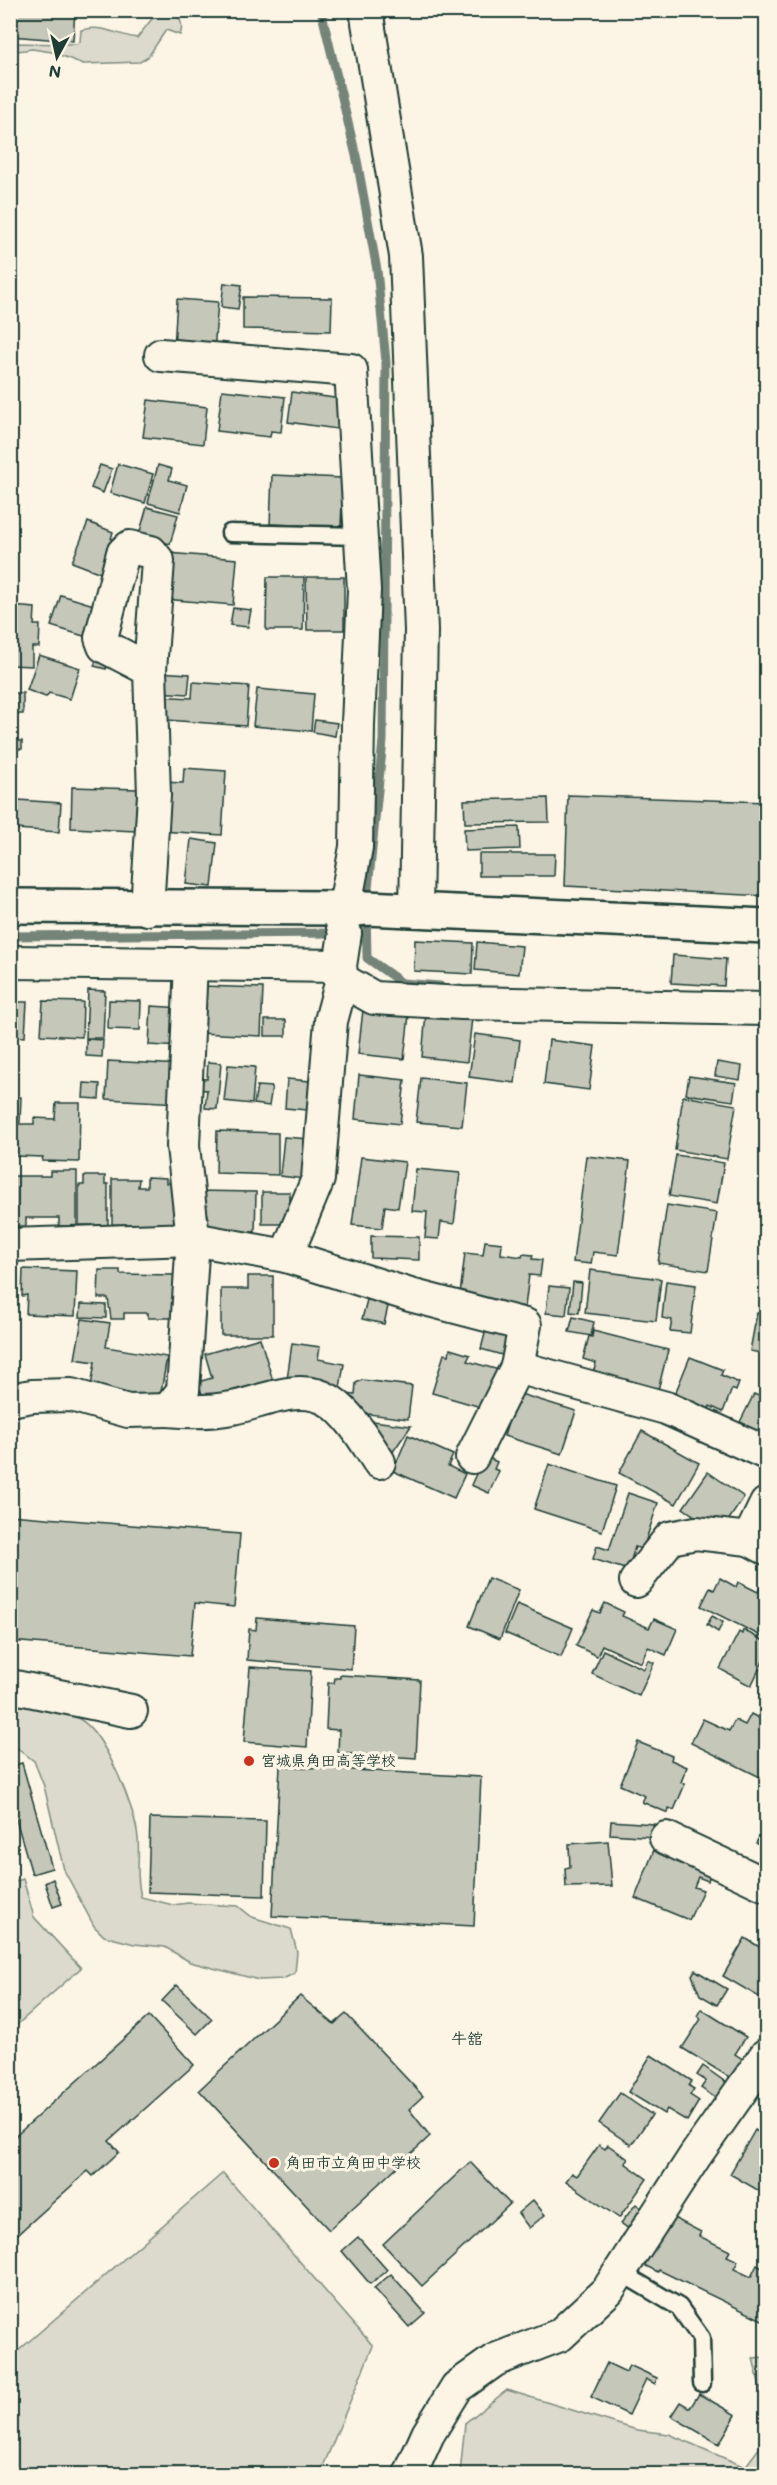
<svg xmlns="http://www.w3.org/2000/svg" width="777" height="2485" font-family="Mali,'Klee One',sans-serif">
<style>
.green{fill:#dcdacc;stroke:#7e8c80;stroke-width:1.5}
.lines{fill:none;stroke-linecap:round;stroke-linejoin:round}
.stream{stroke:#758479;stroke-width:9}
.building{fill:#c5c7b9;stroke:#1f3d34;stroke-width:1.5}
.lane-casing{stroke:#1f3d34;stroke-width:21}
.street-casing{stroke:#1f3d34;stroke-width:36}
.secondary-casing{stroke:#1f3d34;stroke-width:38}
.lane{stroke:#fcf5e5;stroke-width:16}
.street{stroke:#fcf5e5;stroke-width:32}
.secondary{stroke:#fcf5e5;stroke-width:33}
.poi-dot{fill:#c8321e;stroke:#fcf5e5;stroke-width:2}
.labels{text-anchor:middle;stroke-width:6;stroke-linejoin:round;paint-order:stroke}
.poi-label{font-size:15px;font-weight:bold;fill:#1f3d34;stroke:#fcf5e5;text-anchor:start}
.neighbourhood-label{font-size:16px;font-weight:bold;fill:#1f3d34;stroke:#fcf5e5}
</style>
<rect width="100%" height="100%" fill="#fcf5e5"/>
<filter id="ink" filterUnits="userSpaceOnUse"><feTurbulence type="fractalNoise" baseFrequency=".0167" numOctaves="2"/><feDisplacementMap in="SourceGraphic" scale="12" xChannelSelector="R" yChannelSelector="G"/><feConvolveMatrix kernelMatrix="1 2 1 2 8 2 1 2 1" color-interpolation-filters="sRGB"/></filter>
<g filter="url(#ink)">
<g class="green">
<path d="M 158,11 L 175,11 C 180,18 184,25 180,35 L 166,30 L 148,57 L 140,62 L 83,64 L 52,52 L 32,49 L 11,52 L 11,43 L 76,44 L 80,42 L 81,30 C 105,24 115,35 137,38 Z"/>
<path d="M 11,1699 C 34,1704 59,1707 81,1720 C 105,1734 136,1810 138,1838 C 140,1861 135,1871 141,1897 L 173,1905 L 188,1903 L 238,1906 L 252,1917 L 291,1929 L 297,1952 L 295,1973 L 283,1979 L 259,1980 L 190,1962 L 165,1947 L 134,1944 L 104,1936 L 94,1926 L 64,1870 L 44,1786 L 34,1761 L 11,1743 Z"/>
<polygon points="23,1879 34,1917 81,1968 11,2030 11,1883"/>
<polygon points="223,2173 373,2346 320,2474 11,2474 11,2357"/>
<polygon points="766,2357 766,2412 753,2358"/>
<polygon points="507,2390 637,2430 669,2434 745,2467 766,2439 766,2474 460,2474 465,2423"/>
</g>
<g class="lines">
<g class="stream">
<polyline points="321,10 357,160 377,270 386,362 383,741 366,908 367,958 402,983 440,986"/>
<polyline points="10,936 338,933"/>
</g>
</g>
<g class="building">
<polygon points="10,10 75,10 73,41 10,36"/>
<polygon points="224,283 242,285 238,309 221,307"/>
<polygon points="243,297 332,298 331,331 243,329"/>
<polygon points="177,299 218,302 214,351 174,348"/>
<polygon points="222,390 285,397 281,432 271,431 270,437 217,431"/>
<polygon points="292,392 348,400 344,430 288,422"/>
<polygon points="148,400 207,407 203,444 143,437"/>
<polygon points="118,464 153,474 145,503 110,493"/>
<polygon points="100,465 112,469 103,493 91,488"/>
<polygon points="158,465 172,469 169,480 187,485 180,512 148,503"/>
<polygon points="272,475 343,478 341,527 270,524"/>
<polygon points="147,507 178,515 170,544 139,535"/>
<polygon points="88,522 113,532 111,539 119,542 106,575 72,562"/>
<polygon points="168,553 237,559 233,605 164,599"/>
<polygon points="267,577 304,577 303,630 266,630"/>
<polygon points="306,577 344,577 344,630 307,630"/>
<polygon points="61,595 97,606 87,637 51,626"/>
<polygon points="12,606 35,608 34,625 40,625 39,647 32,647 32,666 10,665"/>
<polygon points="233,608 251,610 248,627 230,625"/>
<polygon points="39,655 80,668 70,699 49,693 46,697 27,690"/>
<polygon points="97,658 108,661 106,669 94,666"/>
<polygon points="158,672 190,674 188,694 156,692"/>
<polygon points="193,682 249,686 246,726 154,719 155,696 192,698"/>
<polygon points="257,689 314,694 311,731 253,726"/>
<polygon points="10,693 23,693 23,714 15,714 15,741 22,741 22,749 13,749 13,775 10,775"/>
<polygon points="315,720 337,723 335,736 313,732"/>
<polygon points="184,768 226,771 222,835 160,831 163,782 183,783"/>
<polygon points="72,787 137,789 136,831 71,828"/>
<polygon points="568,795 766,802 766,896 565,886"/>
<polygon points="548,798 549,822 465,823 464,800"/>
<polygon points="18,800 61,803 59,832 16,829"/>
<polygon points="519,827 520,849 465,851 464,829"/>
<polygon points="191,839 217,843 212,887 186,884"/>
<polygon points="479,854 555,854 554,876 479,876"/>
<polygon points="415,940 473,943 472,974 414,971"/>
<polygon points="477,942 522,946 519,974 475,970"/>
<polygon points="673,955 726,959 724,986 671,983"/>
<polygon points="202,986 263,988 261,1036 200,1033"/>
<polygon points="88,990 105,991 103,1038 86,1038"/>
<polygon points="109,1000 141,1001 140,1030 108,1029"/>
<polygon points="43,1001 83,1002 82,1037 41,1035"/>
<polygon points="10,1002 27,1002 25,1037 10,1036"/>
<polygon points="151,1006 183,1008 180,1047 149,1045"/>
<polygon points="363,1010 409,1015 404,1059 358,1054"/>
<polygon points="426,1013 472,1018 467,1062 422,1057"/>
<rect x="265" y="1020" width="21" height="16"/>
<polygon points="475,1034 520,1040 515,1083 469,1077"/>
<polygon points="86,1039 103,1040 102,1057 86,1056"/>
<polygon points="549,1040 595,1046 589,1090 544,1084"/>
<polygon points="108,1061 181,1065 179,1103 106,1099"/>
<polygon points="208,1062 221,1063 217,1109 205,1108 207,1090 196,1089 196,1078 207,1079"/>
<polygon points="717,1062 742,1066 740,1080 715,1076"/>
<polygon points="228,1065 255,1067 252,1104 224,1101"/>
<polygon points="359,1075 405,1080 400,1124 355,1119"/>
<polygon points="689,1076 736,1083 733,1101 686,1094"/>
<polygon points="421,1078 467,1083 462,1126 416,1122"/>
<polygon points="287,1079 310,1081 307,1110 285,1108"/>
<polygon points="84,1083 100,1084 99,1099 83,1098"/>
<polygon points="257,1086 272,1087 269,1106 254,1104"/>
<polygon points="683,1096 736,1105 727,1159 675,1150"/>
<polygon points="10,1097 21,1097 20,1122 10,1122"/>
<polygon points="56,1103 80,1103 79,1162 42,1161 43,1157 15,1156 15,1124 34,1124 34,1118 55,1119"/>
<polygon points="217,1131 278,1133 278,1175 216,1173"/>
<polygon points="284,1137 309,1139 305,1179 280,1176"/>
<polygon points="676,1155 724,1163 717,1204 669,1196"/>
<polygon points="586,1156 630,1161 618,1255 593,1252 591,1264 573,1262"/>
<polygon points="361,1157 405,1162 398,1208 385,1206 382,1228 352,1225"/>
<polygon points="416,1169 460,1173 454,1224 441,1222 439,1239 425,1238 427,1212 412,1211"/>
<polygon points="50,1171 77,1171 77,1226 59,1226 59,1218 26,1218 26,1226 10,1226 10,1176 50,1176"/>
<polygon points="84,1176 105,1176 105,1184 108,1184 108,1225 79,1225 79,1185 84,1185"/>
<polygon points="147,1177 166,1178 166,1183 176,1183 175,1225 112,1224 112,1179 139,1179 138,1187 147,1187"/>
<polygon points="196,1191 256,1192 255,1232 195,1230"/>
<rect x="262" y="1192" width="28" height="32"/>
<polygon points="667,1205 717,1213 708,1271 658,1263"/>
<polygon points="371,1236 419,1237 419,1260 371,1258"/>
<polygon points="485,1241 502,1243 501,1254 522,1257 523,1254 533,1255 532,1259 542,1260 540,1276 529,1275 525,1307 460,1295 465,1253 483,1255"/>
<polygon points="23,1269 77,1271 75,1316 26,1314 27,1295 22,1296"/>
<polygon points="99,1270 120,1270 120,1274 174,1275 173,1318 148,1318 148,1313 124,1313 124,1319 111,1319 108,1298 98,1298"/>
<polygon points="590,1270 661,1279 656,1321 585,1313"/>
<polygon points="248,1276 273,1276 273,1335 221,1335 221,1289 248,1289"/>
<polygon points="666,1281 696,1285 690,1333 670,1331 672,1320 662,1318"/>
<polygon points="573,1282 582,1283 579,1313 570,1312"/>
<polygon points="549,1286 569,1288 566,1315 546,1313"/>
<polygon points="10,1296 15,1296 12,1326 10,1326"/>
<polygon points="368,1296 389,1302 384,1324 362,1319"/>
<polygon points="81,1304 106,1305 106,1318 80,1317"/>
<polygon points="757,1313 766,1315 766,1354 750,1351"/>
<polygon points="573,1317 594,1322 591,1336 569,1332"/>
<polygon points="82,1319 110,1323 106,1347 167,1357 159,1404 90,1393 95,1362 75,1359"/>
<polygon points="487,1326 515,1334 509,1357 481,1349"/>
<polygon points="593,1331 668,1350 658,1390 593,1374 596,1363 583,1359 589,1336 592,1337"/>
<polygon points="260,1338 273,1381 206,1406 198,1382 212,1378 205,1354"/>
<polygon points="292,1343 320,1347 318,1359 344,1364 340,1388 287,1380"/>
<polygon points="450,1349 470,1355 467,1361 499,1370 488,1409 432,1393 444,1354 449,1355"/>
<polygon points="690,1357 723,1370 721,1375 739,1383 736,1391 732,1389 723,1412 710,1406 707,1414 672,1401"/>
<polygon points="362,1380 412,1386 408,1419 369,1414 369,1423 345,1408 347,1394 355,1395 356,1383"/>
<polygon points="764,1392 766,1393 766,1439 743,1427 745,1424 740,1422 754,1394 761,1397"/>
<polygon points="517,1393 576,1411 562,1454 504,1436"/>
<polygon points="373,1421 411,1426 392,1453 367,1436"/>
<polygon points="642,1431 699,1463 676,1504 619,1473"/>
<polygon points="408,1435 453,1455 448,1466 465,1474 454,1498 393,1471"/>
<polygon points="484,1456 497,1462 494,1469 499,1471 489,1493 471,1485"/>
<polygon points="549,1464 616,1486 602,1531 534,1509"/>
<polygon points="708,1472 744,1497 720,1533 683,1508"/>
<polygon points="628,1493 658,1503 643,1549 635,1547 628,1570 593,1559 597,1546 609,1550"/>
<polygon points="10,1515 240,1534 234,1607 195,1603 190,1656 10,1641"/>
<polygon points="488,1578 519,1590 500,1639 469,1626"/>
<polygon points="720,1578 736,1587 738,1582 758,1592 760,1588 766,1591 765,1638 701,1606 710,1588 714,1590"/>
<polygon points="605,1603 624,1612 622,1616 649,1628 654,1619 677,1629 666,1655 648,1647 641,1663 602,1645 597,1656 576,1646 593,1610 600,1613"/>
<polygon points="517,1604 573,1628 561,1657 505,1633"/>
<polygon points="712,1616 723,1622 718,1632 707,1625"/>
<polygon points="257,1618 354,1626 351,1669 247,1660 249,1629 256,1630"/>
<polygon points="743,1630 766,1642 766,1655 751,1686 720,1669 739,1632 742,1634"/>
<polygon points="603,1650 644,1669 648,1660 654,1663 639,1696 592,1674"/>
<polygon points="250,1667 311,1671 307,1747 244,1742"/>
<polygon points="340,1675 420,1680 416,1758 338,1753 339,1730 326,1729 328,1683 334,1683 335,1678 340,1678"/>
<polygon points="751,1714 766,1722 766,1780 691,1743 703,1719 729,1731 735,1720 745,1725"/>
<polygon points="638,1742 672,1756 671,1760 687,1767 681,1782 685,1784 674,1810 669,1808 668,1813 642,1802 645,1796 620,1785"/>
<polygon points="22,1763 52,1868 32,1874 10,1799 10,1766"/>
<polygon points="280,1766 481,1777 474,1926 272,1916"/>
<polygon points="150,1818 266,1821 264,1896 148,1892"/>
<polygon points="611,1821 654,1824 654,1837 610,1834"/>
<polygon points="766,1825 766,1849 756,1843"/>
<polygon points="608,1841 612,1886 566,1887 565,1868 570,1867 569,1844"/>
<polygon points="656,1845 679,1854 677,1860 710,1874 708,1881 698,1877 694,1887 703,1890 689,1920 635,1898"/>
<polygon points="53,1879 62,1904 53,1907 45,1883"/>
<polygon points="745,1938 766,1951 766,2001 723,1976"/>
<polygon points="695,1970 727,1989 717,2005 700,1995 692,1975"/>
<polygon points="177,1985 212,2019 197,2034 162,2001"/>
<polygon points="300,1996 334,2024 346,2014 423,2096 409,2109 430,2136 329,2230 199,2090"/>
<polygon points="701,2009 746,2037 735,2054 744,2060 729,2077 682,2048 701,2019 697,2016"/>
<polygon points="149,2016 194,2065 109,2141 119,2152 93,2176 88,2171 10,2241 10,2141"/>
<polygon points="651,2055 692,2081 689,2086 694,2089 690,2095 699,2101 687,2121 667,2109 664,2114 628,2092"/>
<polygon points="703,2066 731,2086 720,2101 701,2088 706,2081 697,2075"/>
<polygon points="620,2093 652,2115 631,2145 599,2123"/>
<polygon points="755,2130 766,2137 766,2183 761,2192 730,2174"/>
<polygon points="599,2145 605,2149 608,2145 628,2159 625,2163 647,2179 619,2218 566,2181 572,2173 577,2176"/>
<polygon points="470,2162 510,2204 422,2286 383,2244"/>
<polygon points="533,2200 545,2215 529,2228 518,2213"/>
<polygon points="636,2204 649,2214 634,2233 621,2223"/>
<polygon points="668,2215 701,2232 699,2236 730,2251 727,2256 738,2261 734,2269 751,2277 757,2265 766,2270 766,2316 764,2321 659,2270 658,2272 636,2261"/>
<polygon points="358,2237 387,2270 370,2284 342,2251"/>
<polygon points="391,2274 425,2313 409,2327 374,2288"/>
<polygon points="607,2363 626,2372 629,2365 657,2378 655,2384 646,2379 629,2415 591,2397"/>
<polygon points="699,2394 736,2415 719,2444 671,2416 680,2402 690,2408"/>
</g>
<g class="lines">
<g class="lane-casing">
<g id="lane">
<polyline points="230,533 361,536"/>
<polyline points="620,2272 679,2307 701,2338 702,2383"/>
</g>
</g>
<g class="street-casing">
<g id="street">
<polyline points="366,10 406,256 421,630 416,911"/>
<polyline points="161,355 351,370 364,590 358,724 356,847 344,911"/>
<polyline points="338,908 345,933 340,966 342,980 374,998 462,1003 766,1009"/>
<polyline points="147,909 154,795 150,670 158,561 151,552 130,547 123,553 101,638 104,646 150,670"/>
<polyline points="10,962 340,966"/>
<polyline points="10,1245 193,1239 183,1146 191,963"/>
<polyline points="286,1256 318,1179 331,1021 342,980"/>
<polyline points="10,1400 32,1396 71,1395 128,1411 168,1410 183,1391 193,1239 286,1256 410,1295 525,1325 517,1367 666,1408 766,1453"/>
<path d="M 168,1410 C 189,1412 211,1412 232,1408 C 264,1402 300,1382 330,1401 C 350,1414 366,1442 379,1462"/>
<polyline points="472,1457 517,1367"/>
<polyline points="766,1504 749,1539 766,1548"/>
<polyline points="636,1581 670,1538 696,1533 749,1539"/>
<polyline points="10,1686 131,1711"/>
<polyline points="666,1838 766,1885"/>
<polyline points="410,2474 428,2434 457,2387 495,2360 560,2335 608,2290 695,2156 766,2055"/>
</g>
</g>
<g class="secondary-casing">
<polyline id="secondary" points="10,906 338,908 344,911 366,908 766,926"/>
</g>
<use href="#lane" class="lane"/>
<use href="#street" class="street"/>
<use href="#secondary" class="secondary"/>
</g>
</g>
<g class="poi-dot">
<circle cx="249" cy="1761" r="6"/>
<circle cx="274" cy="2163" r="6"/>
</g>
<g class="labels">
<g class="poi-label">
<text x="261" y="1766">宮城県角田高等学校</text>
<text x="286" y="2168">角田市立角田中学校</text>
</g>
<g class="neighbourhood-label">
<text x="467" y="2044">牛舘</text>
</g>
</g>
<rect width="777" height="2485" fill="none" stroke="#fcf5e5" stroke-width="36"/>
<rect x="18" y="18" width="741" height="2449" fill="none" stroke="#1f3d34" stroke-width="2" filter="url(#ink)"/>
<g transform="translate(57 57) rotate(188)" stroke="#fcf5e5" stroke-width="4.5" paint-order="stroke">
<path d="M0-4.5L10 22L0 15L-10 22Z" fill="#1f3d34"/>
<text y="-9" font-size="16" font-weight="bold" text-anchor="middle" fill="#1f3d34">N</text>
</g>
</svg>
